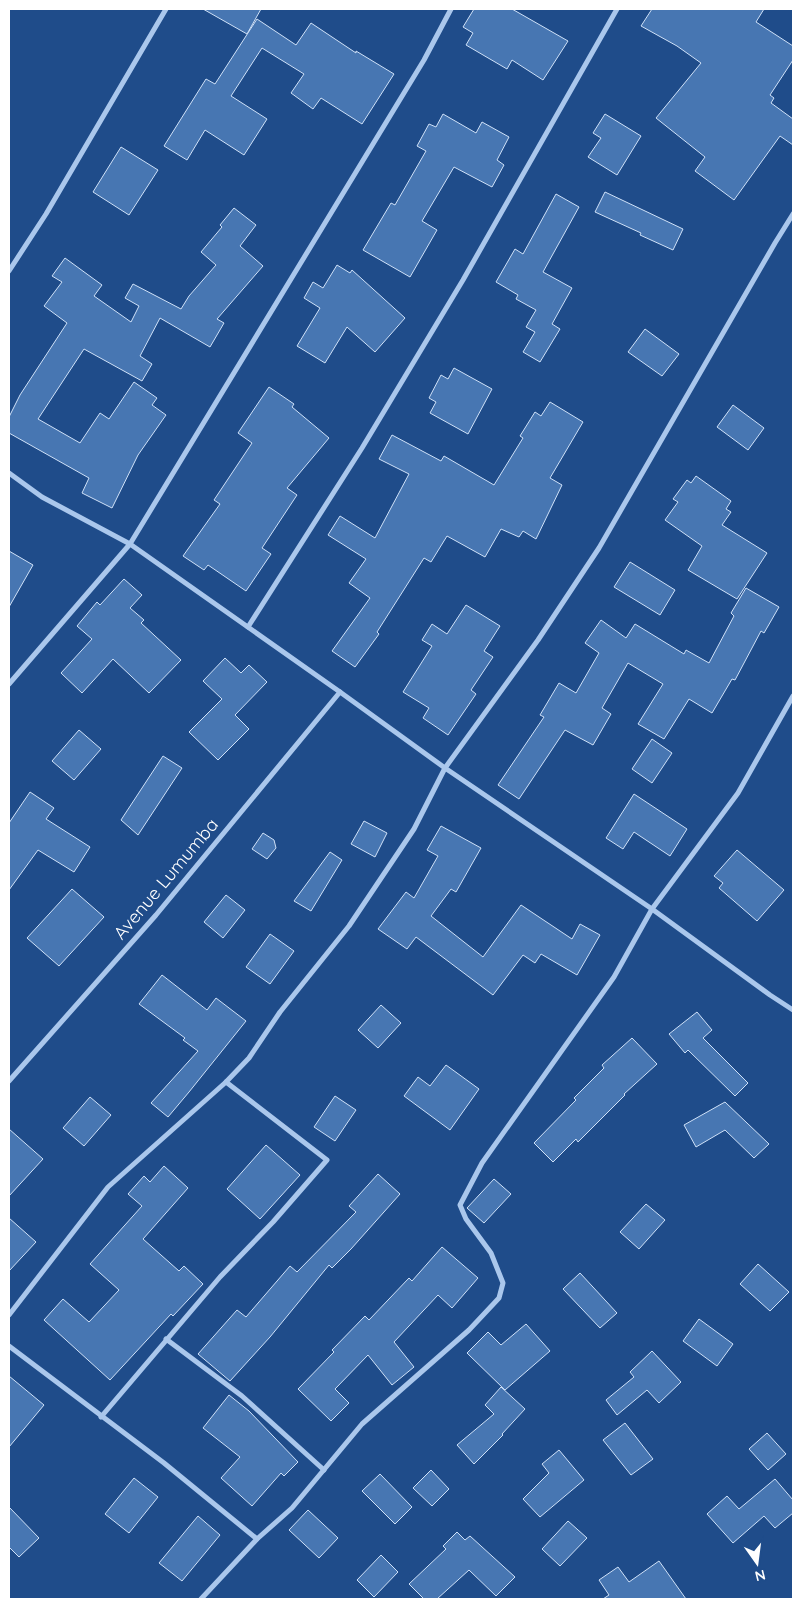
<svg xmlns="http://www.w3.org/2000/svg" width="802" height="1608" font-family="Quicksand,sans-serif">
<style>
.building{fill:#4776b2;stroke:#cfe1f8}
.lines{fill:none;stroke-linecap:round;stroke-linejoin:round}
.street{stroke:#aac7ec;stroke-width:5}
.labels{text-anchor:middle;stroke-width:4;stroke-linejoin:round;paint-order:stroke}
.street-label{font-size:18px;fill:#fff;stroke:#1f4c8a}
</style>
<rect width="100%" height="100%" fill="#1f4c8a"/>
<g class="building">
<polygon points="203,9 261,9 247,34"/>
<polygon points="474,9 512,9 568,41 543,80 512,60 507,69 466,45 473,33 463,27"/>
<polygon points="652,9 764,9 756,22 793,46 793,60 770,95 774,98 771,103 793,119 793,145 780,136 734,200 695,171 705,157 656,118 701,63 677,46 641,26"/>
<polygon points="257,19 296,45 311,23 356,53 356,51 394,74 362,124 321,98 313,109 291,93 304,74 262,48 231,96 267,119 244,155 205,130 187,160 164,146 206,79 215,84"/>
<polygon points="443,114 476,133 482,122 509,137 497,160 504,165 492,187 454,167 422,221 437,230 410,277 363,250 391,203 395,205 426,151 417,146 429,124 436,127"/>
<polygon points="605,114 641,136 617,175 588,157 601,138 593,133"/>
<polygon points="121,147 158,170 129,215 93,192"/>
<polygon points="605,192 683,229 673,250 640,235 641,233 595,212"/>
<polygon points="556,194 579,207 543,272 572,288 552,324 560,329 540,362 523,352 535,332 526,327 536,310 516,299 518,295 496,282 515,249 523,254"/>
<polygon points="234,208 256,225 240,246 263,266 217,319 224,323 210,347 160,318 140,356 152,364 142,381 84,349 38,419 80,443 100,413 109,419 134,382 157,398 152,405 166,415 138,455 112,508 82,493 89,478 9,433 9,417 20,395 67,323 44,306 62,282 52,276 65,258 102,285 94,296 131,322 139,306 125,298 133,284 181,309 189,296 216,265 201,252 222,227 220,225"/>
<polygon points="337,265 350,273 352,270 405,318 375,352 347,327 325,363 297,346 320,308 304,298 313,282 323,288"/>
<polygon points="645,329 679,354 662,376 628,352"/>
<polygon points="454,368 492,389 468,434 430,413 436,402 429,398 441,375 448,379"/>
<polygon points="269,387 294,404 292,407 329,438 287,488 297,495 262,548 271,554 246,591 208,565 204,570 183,556 220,504 214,500 252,443 238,433"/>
<polygon points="550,402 583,422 550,478 562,485 536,539 523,531 519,537 501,529 485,557 447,536 431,562 424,558 377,632 379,634 355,667 332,651 370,598 349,583 366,559 328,535 340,516 375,538 409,474 379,459 392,435 441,461 444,456 494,485 523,438 520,436 535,412 541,416"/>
<polygon points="733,405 764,428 748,450 717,427"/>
<polygon points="696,476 731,501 726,509 731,512 722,525 767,553 737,599 688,570 702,546 665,520 678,502 673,499 687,480 691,483"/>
<polygon points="9,551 33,565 9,607"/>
<polygon points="630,562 675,590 660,615 614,587"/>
<polygon points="124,579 142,595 130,608 144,620 141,623 181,660 149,693 113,659 82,693 61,673 92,639 77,626 97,602 100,605"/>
<polygon points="746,588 779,607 764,633 761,631 735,680 732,679 712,713 689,699 664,739 638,724 663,684 628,663 602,708 611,714 593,745 565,730 519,799 498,785 544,717 540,715 559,683 576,693 599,653 585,643 601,620 626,638 635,624 684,654 686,650 709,663 734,616 731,613"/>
<polygon points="466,605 500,626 484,651 493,657 471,690 476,694 448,735 423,718 429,708 403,692 432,646 422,640 432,624 447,634"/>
<polygon points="225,658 241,673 249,665 267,682 235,715 249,729 218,760 189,732 222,699 203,681"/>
<polygon points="79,730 101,749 74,780 52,761"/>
<polygon points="652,739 672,753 652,783 632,769"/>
<polygon points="163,756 182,768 138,835 121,820"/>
<polygon points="30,792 54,808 46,819 90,847 74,872 38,850 9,890 9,823"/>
<polygon points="634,794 687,829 670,856 634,832 623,849 606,838"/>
<polygon points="364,821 387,833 375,857 351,844"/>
<polygon points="441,826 481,848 456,892 451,889 431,916 483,957 521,905 572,939 580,924 600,935 577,975 541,954 535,963 523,955 493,995 416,937 407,949 378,929 406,892 414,898 438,856 427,850"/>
<polygon points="263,833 274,840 276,848 267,859 252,849"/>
<polygon points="737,850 784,890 757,921 719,888 723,883 714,876"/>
<polygon points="330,852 342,860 311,911 294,901"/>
<polygon points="72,889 104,917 59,966 27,938"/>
<polygon points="226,895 245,910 223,938 204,922"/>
<polygon points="270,934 294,951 270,984 246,967"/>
<polygon points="162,975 207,1010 216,998 246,1021 189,1092 168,1117 151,1103 198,1051 183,1040 185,1038 139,1004"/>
<polygon points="381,1005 401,1023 378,1048 358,1030"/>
<polygon points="697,1012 712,1030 703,1038 748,1083 735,1096 688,1050 685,1053 669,1034"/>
<polygon points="632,1038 657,1064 624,1094 625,1095 578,1142 576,1139 553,1162 534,1143 576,1100 574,1098 604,1068 602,1065"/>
<polygon points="446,1065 479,1089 450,1130 404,1096 418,1077 430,1086"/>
<polygon points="335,1096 356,1110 335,1141 314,1127"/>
<polygon points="90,1097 111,1115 84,1146 63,1128"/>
<polygon points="725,1102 769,1144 754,1158 725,1130 696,1147 684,1125"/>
<polygon points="9,1129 43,1159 9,1196"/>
<polygon points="266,1145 300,1175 260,1219 227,1189"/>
<polygon points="164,1166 188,1188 143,1239 179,1271 184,1266 203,1284 173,1316 171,1314 110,1380 44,1320 63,1299 89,1322 119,1290 90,1264 142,1206 128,1194 144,1176 150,1182"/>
<polygon points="378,1174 400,1194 351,1249 332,1268 329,1265 270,1337 230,1381 198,1354 237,1310 246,1317 290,1266 297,1272 356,1212 349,1206"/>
<polygon points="494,1179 511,1194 484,1223 467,1208"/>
<polygon points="646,1204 665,1220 639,1249 620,1232"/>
<polygon points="9,1218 36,1242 9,1271"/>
<polygon points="442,1247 478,1278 452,1308 438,1295 394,1342 414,1367 392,1385 368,1355 335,1389 349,1403 331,1421 298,1389 334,1352 332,1350 365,1316 369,1320 409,1278 412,1281"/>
<polygon points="758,1264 789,1292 770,1311 740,1284"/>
<polygon points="580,1273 617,1313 600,1328 563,1289"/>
<polygon points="699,1319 733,1344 717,1366 683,1341"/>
<polygon points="526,1324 550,1351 505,1390 467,1353 488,1332 501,1345"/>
<polygon points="652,1351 681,1382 659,1403 647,1390 617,1415 606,1400 634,1377 630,1372"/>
<polygon points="9,1376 44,1405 9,1447"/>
<polygon points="501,1387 525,1409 502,1434 503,1435 474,1464 457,1445 494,1414 485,1405"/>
<polygon points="229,1395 249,1411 298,1462 284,1476 281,1473 252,1506 221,1478 240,1457 203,1428"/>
<polygon points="625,1423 653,1459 631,1475 603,1440"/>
<polygon points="767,1433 786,1454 768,1470 749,1449"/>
<polygon points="559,1450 584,1480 540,1517 523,1499 549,1473 542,1464"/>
<polygon points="431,1470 449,1489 432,1506 413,1488"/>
<polygon points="380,1474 412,1507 395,1524 362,1491"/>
<polygon points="134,1478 158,1497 129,1533 105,1514"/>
<polygon points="775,1479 793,1500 793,1513 775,1528 764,1516 733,1543 707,1514 727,1496 739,1509"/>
<polygon points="9,1507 39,1538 19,1557 9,1547"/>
<polygon points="308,1510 338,1538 319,1558 289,1530"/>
<polygon points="198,1516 220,1535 182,1581 159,1563"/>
<polygon points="568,1521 587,1538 560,1566 542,1549"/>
<polygon points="457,1532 465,1540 470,1536 515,1577 496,1596 469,1570 437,1599 424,1599 409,1584 446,1549 443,1546"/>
<polygon points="381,1555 398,1572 374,1597 357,1580"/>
<polygon points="659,1561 686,1599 603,1599 609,1595 599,1580 618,1567 629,1582"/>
</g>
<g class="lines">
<g class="street">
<polyline points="9,271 46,214 166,9"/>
<polyline points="9,473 42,497 130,544 340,692 445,768 652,909 770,995 793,1010"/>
<polyline points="248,627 362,448 463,280 617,9"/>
<polyline points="9,684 130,544 424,60 451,9"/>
<polyline points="9,1081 156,915 340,692"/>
<polyline points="9,1315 108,1187 226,1082 249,1058 280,1012 349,926 414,829 445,768 538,640 599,548 775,243 793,214"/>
<polyline points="166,1339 242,1396 324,1470"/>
<polyline points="9,1346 164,1463 257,1539"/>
<polyline points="101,1417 220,1277 273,1222 327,1160 226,1082"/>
<polyline points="201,1599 257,1539 292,1508 362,1424 469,1330 499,1298 503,1283 491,1253 466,1219 460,1205 482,1163 614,977 652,909 738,793 793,696"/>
</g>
</g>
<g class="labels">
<g class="street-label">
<text transform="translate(166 879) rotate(-50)" y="6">Avenue Lumumba</text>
</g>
</g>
<rect width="802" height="1608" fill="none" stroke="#ffffff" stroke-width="20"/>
<g transform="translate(757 1563) rotate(166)" stroke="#1f4c8a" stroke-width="4" paint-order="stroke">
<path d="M0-4L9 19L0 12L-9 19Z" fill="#ffffff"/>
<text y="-8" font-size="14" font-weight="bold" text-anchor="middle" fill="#ffffff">N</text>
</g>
</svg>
